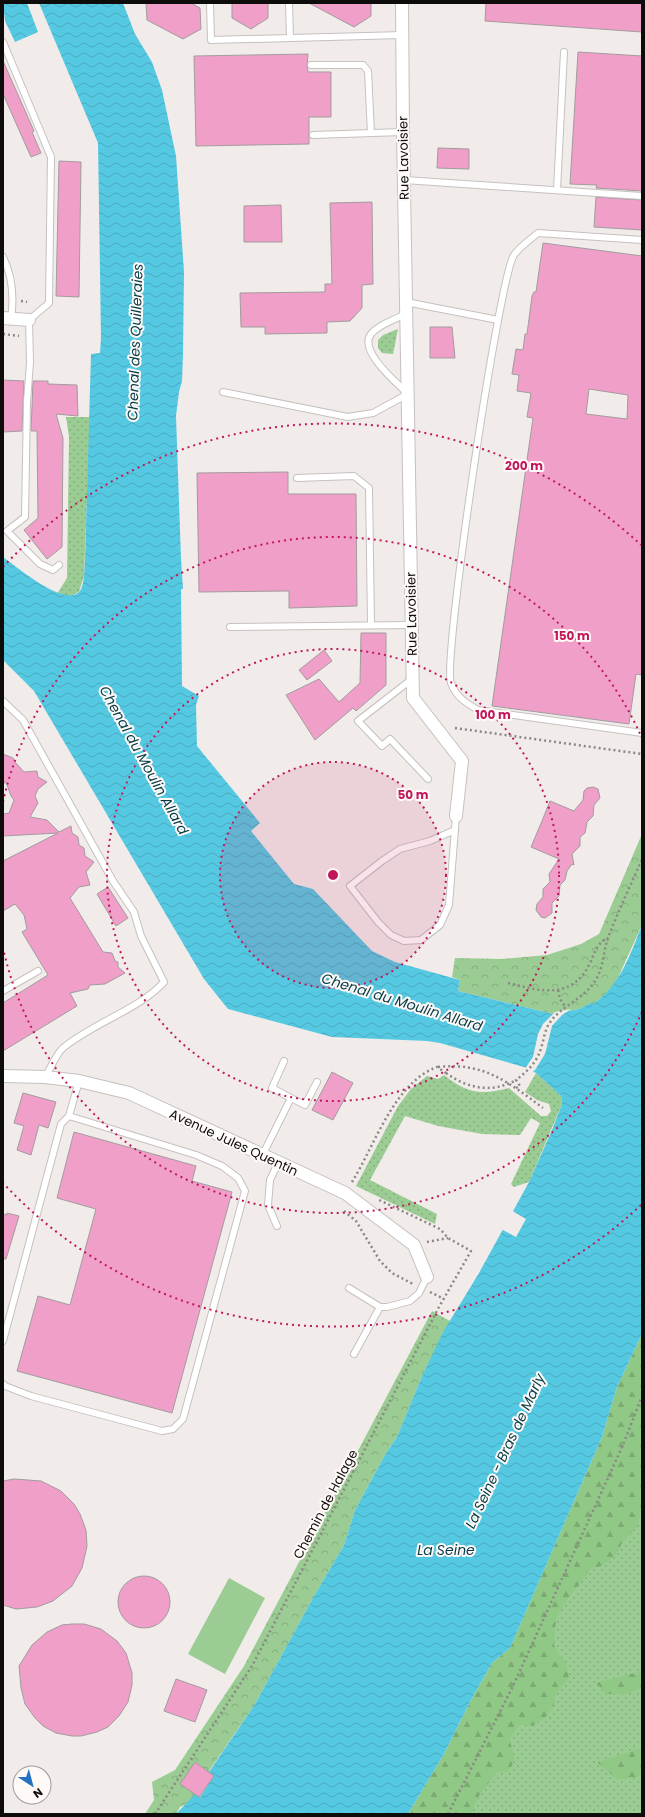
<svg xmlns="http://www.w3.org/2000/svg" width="645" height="1817" font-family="Poppins,sans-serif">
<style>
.grass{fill:url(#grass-dots)}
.forest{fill:url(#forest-firs)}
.park{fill:url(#park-crowns)}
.garden{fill:#9bcc93}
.water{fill:url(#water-waves)}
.pier{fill:#f1ecea}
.building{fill:#f09fc8;stroke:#a19c9e;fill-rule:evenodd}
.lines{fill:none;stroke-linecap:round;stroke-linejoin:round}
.service-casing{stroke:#c6c1bf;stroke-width:8}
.minor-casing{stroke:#c6c1bf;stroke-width:14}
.path{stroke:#8a8785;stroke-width:2.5;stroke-dasharray:2 3;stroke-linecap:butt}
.service{stroke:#fff;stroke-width:6}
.minor{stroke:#fff;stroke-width:12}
.path-bridge{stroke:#8a8785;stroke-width:2.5;stroke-dasharray:2 3;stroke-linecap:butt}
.ring{fill:none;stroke:#c2185b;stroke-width:2;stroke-dasharray:2 4}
.labels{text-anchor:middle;stroke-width:4;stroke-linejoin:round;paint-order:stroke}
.street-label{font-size:13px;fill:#0d0c0b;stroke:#fffaf8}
.water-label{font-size:14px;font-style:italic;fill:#053c47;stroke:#fffaf8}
.centre{fill:#c2185b;stroke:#fffaf8;stroke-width:2}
.ring-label{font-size:12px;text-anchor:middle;font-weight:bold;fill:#c2185b;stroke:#fffaf8;stroke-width:4;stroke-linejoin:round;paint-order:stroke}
</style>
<defs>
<pattern id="grass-dots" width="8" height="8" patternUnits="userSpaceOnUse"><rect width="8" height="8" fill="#9bcc93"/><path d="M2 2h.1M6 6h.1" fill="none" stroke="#84ae7d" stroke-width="1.8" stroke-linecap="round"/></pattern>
<pattern id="forest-firs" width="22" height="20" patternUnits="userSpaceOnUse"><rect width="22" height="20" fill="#90c886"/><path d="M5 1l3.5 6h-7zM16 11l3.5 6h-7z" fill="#7bab72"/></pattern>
<pattern id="park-crowns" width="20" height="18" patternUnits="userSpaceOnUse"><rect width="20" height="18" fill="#9bcc93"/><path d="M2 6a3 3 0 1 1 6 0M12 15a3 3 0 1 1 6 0" fill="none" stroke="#84ae7d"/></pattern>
<pattern id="water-waves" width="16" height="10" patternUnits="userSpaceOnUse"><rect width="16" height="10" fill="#56c9e2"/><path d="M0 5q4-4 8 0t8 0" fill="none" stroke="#4aabc1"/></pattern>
</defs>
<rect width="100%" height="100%" fill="#f1ecea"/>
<g class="grass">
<polygon points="398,329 393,354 382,353 378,348 378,340 383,335"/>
<path d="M 66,417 L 90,417 L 84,576 L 79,592 C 72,596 66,597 57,594 L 67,578 L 69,437 Z"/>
<path d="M 536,1073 L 561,1096 L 562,1104 L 529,1182 L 514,1187 L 511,1184 L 540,1123 L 531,1118 L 520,1135 L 482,1134 L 438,1126 L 405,1116 L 370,1180 L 437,1214 L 435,1224 L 356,1186 L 398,1106 L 411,1089 L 427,1076 L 438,1079 L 444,1075 C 468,1094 480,1095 509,1088 L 541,1116 L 547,1116 L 551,1111 L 549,1104 L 537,1100 L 525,1092 Z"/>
<polygon points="642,1396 642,1814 448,1814"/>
</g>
<g class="forest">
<path d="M 642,1334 L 642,1508 L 637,1526 L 622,1543 L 616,1555 L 602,1566 L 591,1568 L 563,1606 L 556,1620 L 554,1645 L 566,1664 L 569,1678 L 556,1693 L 554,1704 L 546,1717 L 532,1726 L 521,1725 L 516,1729 L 509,1740 C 514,1752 518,1761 507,1772 L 498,1771 L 480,1794 L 471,1814 L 408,1814 L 444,1754 L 471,1700 L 492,1663 L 510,1648 L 602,1437 L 617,1387 Z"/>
<polygon points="642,1671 642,1688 626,1694 607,1694 596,1683"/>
<polygon points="642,1748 642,1776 618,1780 597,1762"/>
</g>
<g class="park">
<polygon points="642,834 642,925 616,982 608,992 591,1006 592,1003 579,1009 553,1014 458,991 460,980 452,977 455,958 502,959 547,955 581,944 599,934"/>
<polygon points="432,1311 450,1321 422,1376 397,1437 386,1453 355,1510 344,1545 314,1596 255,1704 209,1771 214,1776 199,1797 180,1807 176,1814 145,1814 154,1800 152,1782 175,1770 244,1666"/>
</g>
<polygon class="garden" points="229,1578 265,1598 225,1674 188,1654"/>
<g class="water">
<polygon points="3,3 27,3 38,32 15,42 5,21"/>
<path d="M 39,3 L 123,3 L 135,34 L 152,62 L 162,90 L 176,156 L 184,272 L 183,354 L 182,381 L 179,392 L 176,416 L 181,559 L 183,589 L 181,589 L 182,686 L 199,696 L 196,705 L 197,746 L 260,823 L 251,831 L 294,884 L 313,889 L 372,951 L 395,962 L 460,980 L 458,991 L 553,1014 L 579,1009 L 593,1002 L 592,1005 C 620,986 630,955 642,925 L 642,1334 L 617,1387 L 602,1437 L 510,1648 L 492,1663 L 471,1700 L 444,1754 L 408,1814 L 176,1814 L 195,1794 L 200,1797 L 214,1776 L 209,1772 L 255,1704 L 314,1596 L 344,1545 L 355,1510 L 386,1453 L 397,1437 L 422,1376 L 443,1332 L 479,1273 L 529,1182 L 552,1130 L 562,1104 L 561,1096 L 536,1073 L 524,1067 L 440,1043 L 427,1041 L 332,1037 L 228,1009 L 204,979 L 34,691 L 3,660 L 3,557 C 16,566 66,609 80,591 C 85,583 84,569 85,560 L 91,354 L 100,353 L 101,338 L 98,143 Z"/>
</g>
<g class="pier">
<polygon points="571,1009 562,1015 552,1026 545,1054 535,1070 531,1073 524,1070 533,1057 538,1034 543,1024 555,1012"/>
<polygon points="511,1210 526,1219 516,1237 501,1229"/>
</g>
<g class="building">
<polygon points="146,3 191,3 200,8 201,29 183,39 147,20"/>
<polygon points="232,3 268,3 268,18 251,29 232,18"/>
<polygon points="309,3 371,3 371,16 354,27"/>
<polygon points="486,3 642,3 642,32 485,21"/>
<polygon points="578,52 642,56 642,191 596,188 597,185 570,184"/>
<polygon points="308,54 307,65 308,72 331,72 331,117 309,117 309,144 196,146 194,56"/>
<polygon points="3,61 34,131 32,132 41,153 31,157 3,94"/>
<polygon points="438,148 469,149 469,169 437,168"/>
<polygon points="59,161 81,162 79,297 56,296"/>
<polygon points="596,197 642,200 642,230 594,227"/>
<polygon points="372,202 373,284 362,285 362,308 350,321 327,322 327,333 265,334 265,327 241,327 240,293 325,292 325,284 332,284 330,203"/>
<polygon points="281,205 282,242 244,242 244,206"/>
<path d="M 543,243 L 642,256 L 642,675 L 636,674 L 629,724 L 492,706 L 533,418 L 527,417 L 531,393 L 517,391 L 519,375 L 512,374 L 516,349 L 523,350 L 525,334 L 527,334 L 532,296 L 534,292 L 536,292 ZM 589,389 L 628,395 L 627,419 L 586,414 Z"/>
<polygon points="430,327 452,327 455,358 430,358"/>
<polygon points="3,380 24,381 22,431 3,432"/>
<polygon points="33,381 48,381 48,384 77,385 78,416 56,414 63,438 62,547 47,559 24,530 38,518 37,431 31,431"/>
<polygon points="288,472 288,494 356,494 357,606 289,608 289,591 199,592 197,473"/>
<polygon points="361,633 386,633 386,685 356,711 353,708 315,740 286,695 319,679 339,702 360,683"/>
<polygon points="324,650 332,661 307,680 299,670"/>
<polygon points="3,754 13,758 15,762 24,772 37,771 38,777 47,782 38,789 35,796 38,803 30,817 47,820 59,832 71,826 72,833 78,837 79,845 84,848 85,856 94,862 86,872 90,885 79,887 70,898 103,952 112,953 115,961 118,962 118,967 125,973 105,984 90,985 88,989 70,993 77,1006 3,1051 3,1003 48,975 22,932 27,929 24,915 15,904 3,911 3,861 58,833 3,836 3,814 9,813 14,800 11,796 6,782 3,784"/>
<polygon points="593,787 598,789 600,798 594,805 593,816 587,822 585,833 580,837 580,846 572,854 574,865 572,864 567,871 565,880 560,885 559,896 552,903 552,913 545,918 541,917 536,910 537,904 543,897 543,889 550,882 549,874 559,859 531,847 542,821 550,801 574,811 583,800 584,791 587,788"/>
<polygon points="108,887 128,918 116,926 97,894"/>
<polygon points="332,1072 353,1083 333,1120 312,1110"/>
<polygon points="23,1093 56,1102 48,1128 39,1125 31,1155 17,1150 24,1126 14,1123"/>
<polygon points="74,1132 196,1166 192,1181 232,1192 172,1413 17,1371 38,1296 70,1305 96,1209 57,1198"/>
<polygon points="7,1213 19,1216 6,1259 3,1259 3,1214 7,1215"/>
<polygon points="14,1479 41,1481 61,1491 74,1504 80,1514 86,1530 87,1546 82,1568 72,1586 53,1601 37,1607 16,1609 3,1605 3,1481"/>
<circle cx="144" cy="1602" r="26"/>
<polygon points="72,1624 84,1624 101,1629 117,1641 126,1653 132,1673 132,1685 128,1702 119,1716 108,1727 97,1732 81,1736 72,1736 56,1733 43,1726 35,1718 25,1704 21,1688 19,1666 32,1645 47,1632 62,1625"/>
<polygon points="176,1679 207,1690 195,1722 164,1711"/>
<polygon points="195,1762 214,1776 199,1797 180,1784"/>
</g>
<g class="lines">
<g class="service-casing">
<g id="service">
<polyline points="210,3 211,40 403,35"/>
<polyline points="289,3 290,38"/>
<polyline points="3,42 51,157 49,303 29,320 30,363 27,401 25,517 7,531 40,564 53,570 59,565"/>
<polyline points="311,65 363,65 368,71 371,133"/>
<polyline points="313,135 403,132"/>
<polyline points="404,180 642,196"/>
<polyline points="557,190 564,52"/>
<path d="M 642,240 L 538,233 C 531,239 519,247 514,255 C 499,277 442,663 451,683 C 456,697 466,703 478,710 L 642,733"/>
<path d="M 3,257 C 13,277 14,298 11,319"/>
<polyline points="406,302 498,320"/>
<path d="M 223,392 L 348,417 L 373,413 L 408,394 C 397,383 358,351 371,334 C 378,325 396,319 406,314"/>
<polyline points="297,478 354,476 369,488 371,624"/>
<polyline points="230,627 411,625"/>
<polyline points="412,679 358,721 382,746 390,739 428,779"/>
<path d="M 3,701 L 23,720 L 113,881 L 134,912 L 141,936 L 164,982 C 140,1009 93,1023 63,1048 C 56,1054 51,1068 45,1077"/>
<polyline points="455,830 430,841 400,849 382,861 350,886 378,922 391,935 404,941 421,940 440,925 449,905 456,816"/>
<polyline points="3,991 38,971"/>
<polyline points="284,1061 272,1088 291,1098"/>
<polyline points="262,1156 291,1098 305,1105 317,1082"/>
<polyline points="277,1226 268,1205 270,1180 278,1163"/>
<polyline points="349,1288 380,1307 387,1307 410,1301 419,1293 427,1277"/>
<polyline points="3,1341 61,1124 69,1116 79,1081"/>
<polyline points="354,1354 380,1307"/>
<polyline points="3,1384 5,1386 31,1396 162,1431 173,1429 183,1419 245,1191 238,1178 222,1166 196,1155 69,1116"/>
</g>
</g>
<g class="minor-casing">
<g id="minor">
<polyline points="402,3 403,132 413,698 462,761 456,816"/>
<polyline points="3,318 29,320"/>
<polyline points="3,1076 45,1077 79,1081 129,1093 345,1193 414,1245 427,1277"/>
</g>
</g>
<g class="path">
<polyline points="21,301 27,302"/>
<polyline points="3,334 19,336"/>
<polyline points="455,728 642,754"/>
<path d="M 508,983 C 540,991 571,1000 589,965 C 595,954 595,944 608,938"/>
<polyline points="558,990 560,999 566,1008"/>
<path d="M 438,1067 C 484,1062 508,1082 543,1108"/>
<path d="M 516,1088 L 520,1086 L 516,1080 C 529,1070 538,1061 542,1045 C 544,1038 545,1030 549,1024 C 560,1006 583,1000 595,981 C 604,967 603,952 608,938 C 618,911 631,885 642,859"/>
<path d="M 352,1182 C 375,1145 394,1083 437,1067 L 446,1073"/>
<polyline points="344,1211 356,1221 380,1261 392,1273 413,1284"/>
<polyline points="427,1242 448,1238"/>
<polyline points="430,1292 444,1299"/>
<polyline points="155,1814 252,1666 439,1307 471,1251 448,1238 440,1229 377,1199"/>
<polyline points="448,1814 513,1686 623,1445 642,1396"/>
</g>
<use href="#service" class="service"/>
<use href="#minor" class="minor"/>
<path class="path-bridge" d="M 446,1073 C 467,1088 491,1094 516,1080"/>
</g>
<circle cx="333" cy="875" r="113" fill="#c2185b" fill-opacity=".12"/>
<g class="ring">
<circle cx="333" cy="875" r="113"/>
<circle cx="333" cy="875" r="226"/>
<path d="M642 1012A338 338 0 0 1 3 948M3 802A338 338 0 0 1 642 738"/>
<path d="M641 1205A451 451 0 0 1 3 1183M3 567A451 451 0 0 1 641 545"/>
</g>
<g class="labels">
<g class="street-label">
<text transform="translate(403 158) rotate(-91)" y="5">Rue Lavoisier</text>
<text transform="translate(411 614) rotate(-91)" y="5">Rue Lavoisier</text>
<text transform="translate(234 1142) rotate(25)" y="5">Avenue Jules Quentin</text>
<text transform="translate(325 1504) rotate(-62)" y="5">Chemin de Halage</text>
</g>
<g class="water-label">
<text transform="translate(135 342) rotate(-88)" y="5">Chenal des Quilleraies</text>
<text transform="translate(144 760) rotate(61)" y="5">Chenal du Moulin Allard</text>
<text transform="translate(402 1002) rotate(17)" y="5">Chenal du Moulin Allard</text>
<text transform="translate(505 1451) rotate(-65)" y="5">La Seine - Bras de Marly</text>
<text x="446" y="1555">La Seine</text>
</g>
</g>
<circle cx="333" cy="875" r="6" class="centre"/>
<g class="ring-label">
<text x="524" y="470">200 m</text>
<text x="572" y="640">150 m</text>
<text x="493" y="719">100 m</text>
<text x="413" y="799">50 m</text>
</g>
<rect width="645" height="1817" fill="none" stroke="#0d0c0b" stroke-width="8"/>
<g transform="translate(32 1785) rotate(144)"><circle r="19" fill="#fffaf8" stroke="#9e9b99"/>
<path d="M0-3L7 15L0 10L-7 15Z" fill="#2472c1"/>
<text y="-6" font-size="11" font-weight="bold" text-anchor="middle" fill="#0d0c0b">N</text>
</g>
</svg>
